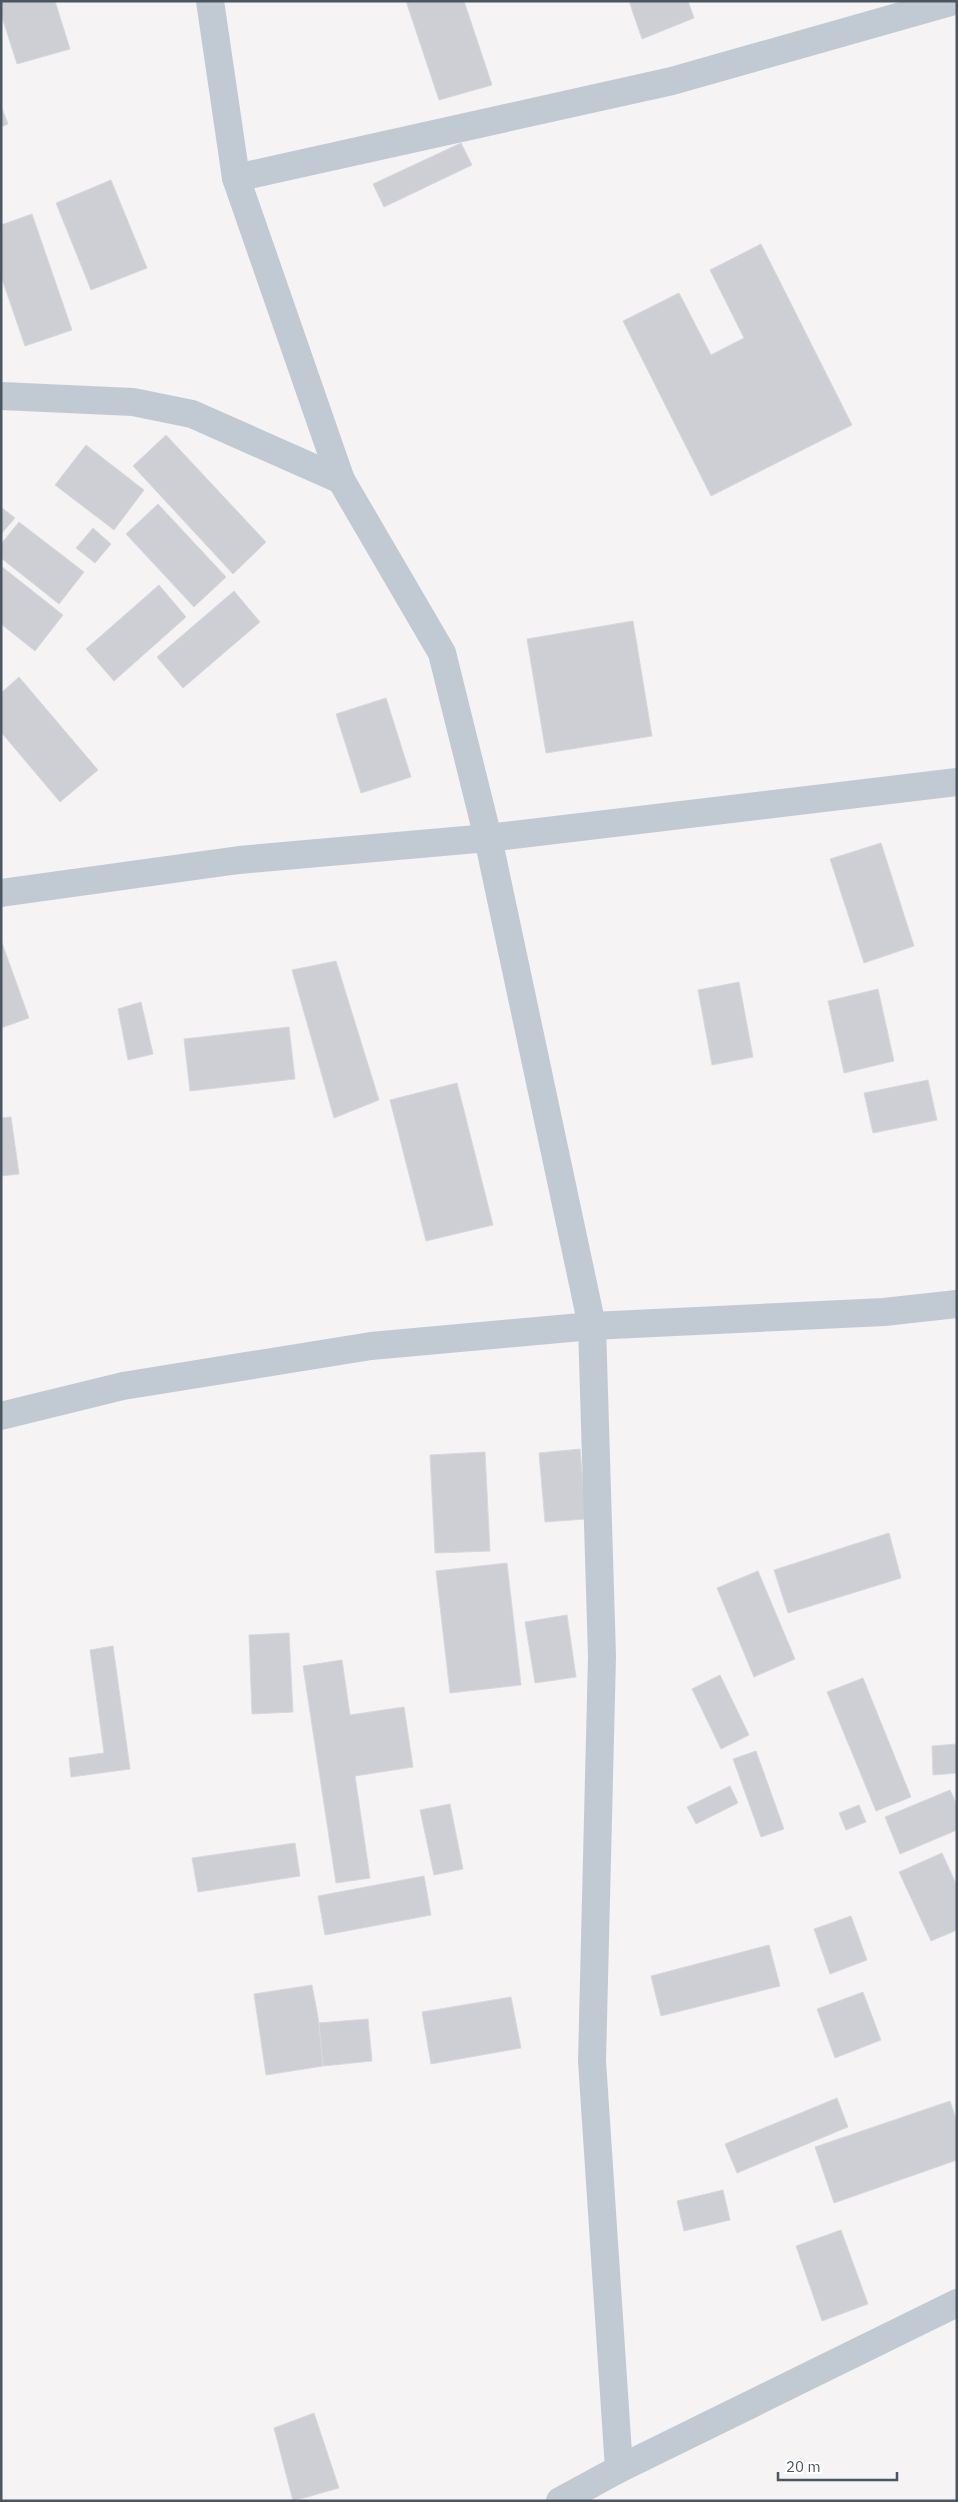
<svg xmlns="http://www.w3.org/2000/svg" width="958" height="2502" font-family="'IBM Plex Sans',sans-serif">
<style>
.building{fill:#cdcfd5;stroke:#d7d9de}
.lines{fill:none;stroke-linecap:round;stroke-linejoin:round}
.street{stroke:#c1cad2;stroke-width:28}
</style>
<rect width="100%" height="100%" fill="#f5f3f3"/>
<g class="building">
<polygon points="1,1 55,1 70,49 17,64 1,14"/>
<polygon points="406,1 464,1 492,85 439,100"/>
<polygon points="629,1 688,1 694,18 642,39"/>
<polygon points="1,106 8,124 1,127"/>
<polygon points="461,143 472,165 384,207 373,184"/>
<polygon points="111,180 147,268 91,290 56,203"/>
<polygon points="32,214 72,330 25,346 1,276 1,225"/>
<polygon points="761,244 852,425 711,496 623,321 679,293 711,355 744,338 710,270"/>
<polygon points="166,435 266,542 233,574 133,466"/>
<polygon points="86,445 144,490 114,530 55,485"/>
<polygon points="158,504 226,577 194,607 126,534"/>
<polygon points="1,507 15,518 1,534"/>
<polygon points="19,522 84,572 59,604 1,558 1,544"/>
<polygon points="93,528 111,544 95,563 76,548"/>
<polygon points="1,566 63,615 35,651 1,624"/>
<polygon points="159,585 186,617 114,681 86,649"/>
<polygon points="234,591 260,622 183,688 157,657"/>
<polygon points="633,621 652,736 546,753 527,639"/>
<polygon points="19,677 98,770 60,802 1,732 1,693"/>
<polygon points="386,698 411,777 361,793 336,714"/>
<polygon points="881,843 914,946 864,963 830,859"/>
<polygon points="1,940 29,1018 1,1028"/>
<polygon points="336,961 379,1100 334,1118 292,970"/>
<polygon points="739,982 753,1057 712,1065 698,990"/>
<polygon points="878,989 894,1061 844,1073 828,1001"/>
<polygon points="141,1002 153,1054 128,1060 118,1009"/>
<polygon points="289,1027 295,1079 190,1091 184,1039"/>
<polygon points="928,1080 937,1120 873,1133 864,1093"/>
<polygon points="457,1083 493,1225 426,1241 390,1100"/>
<polygon points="11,1117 19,1174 1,1176 1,1118"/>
<polygon points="580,1449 586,1519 545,1522 539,1453"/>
<polygon points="485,1452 490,1551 435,1553 430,1455"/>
<polygon points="889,1533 901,1578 788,1613 774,1570"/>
<polygon points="507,1563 521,1685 450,1693 436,1571"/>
<polygon points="758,1571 795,1659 754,1677 717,1588"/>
<polygon points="567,1615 576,1677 535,1683 525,1622"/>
<polygon points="289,1633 293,1712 252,1714 249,1635"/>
<polygon points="113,1646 130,1769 71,1777 69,1758 104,1753 90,1650"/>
<polygon points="342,1660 350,1715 404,1707 413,1767 355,1776 370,1878 336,1883 303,1666"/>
<polygon points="720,1675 749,1735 721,1749 692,1689"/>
<polygon points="863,1678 911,1797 876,1811 827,1692"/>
<polygon points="957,1744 957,1773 933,1775 932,1746"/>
<polygon points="756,1751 784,1829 761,1837 733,1759"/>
<polygon points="730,1786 738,1803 696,1824 687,1807"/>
<polygon points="950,1790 957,1805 957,1830 900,1854 885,1817"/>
<polygon points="450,1804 463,1869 434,1875 420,1810"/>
<polygon points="859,1805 866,1822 846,1830 839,1813"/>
<polygon points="295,1843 300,1876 198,1892 192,1858"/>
<polygon points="942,1853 957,1886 957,1930 931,1941 899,1872"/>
<polygon points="424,1876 431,1915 325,1935 318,1896"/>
<polygon points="851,1916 867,1960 830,1974 814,1929"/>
<polygon points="769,1945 780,1986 661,2016 651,1976"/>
<polygon points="312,1985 319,2023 323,2066 266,2075 254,1994"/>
<polygon points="863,1992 881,2040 835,2058 817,2009"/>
<polygon points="511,1997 521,2048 431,2064 422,2012"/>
<polygon points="368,2019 372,2061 323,2066 319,2023"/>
<polygon points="837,2098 848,2127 737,2173 725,2144"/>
<polygon points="950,2101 957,2122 957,2160 834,2203 815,2147"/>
<polygon points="723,2190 730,2220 684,2231 677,2201"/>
<polygon points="841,2230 868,2304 822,2321 796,2246"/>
<polygon points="314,2413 339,2488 293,2501 274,2428"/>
</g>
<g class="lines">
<g class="street">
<polyline points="210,1 236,178 341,480 442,653 488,838 592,1326 602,1656 592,2061 619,2469"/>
<polyline points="236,178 672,81 954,1"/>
<polyline points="1,396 133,402 192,414 341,480"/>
<polyline points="1,893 239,860 488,838 957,782"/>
<polyline points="1,1416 123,1386 371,1346 592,1326 884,1312 957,1304"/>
<polyline points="560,2501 619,2469 957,2303"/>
</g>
</g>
<rect width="958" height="2502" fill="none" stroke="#4a5661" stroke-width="5"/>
<path d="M778 2472v8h119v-8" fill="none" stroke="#4a5661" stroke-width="2.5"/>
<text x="786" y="2472" font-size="15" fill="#4a5661" stroke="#ffffff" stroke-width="4" paint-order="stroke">20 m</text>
</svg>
